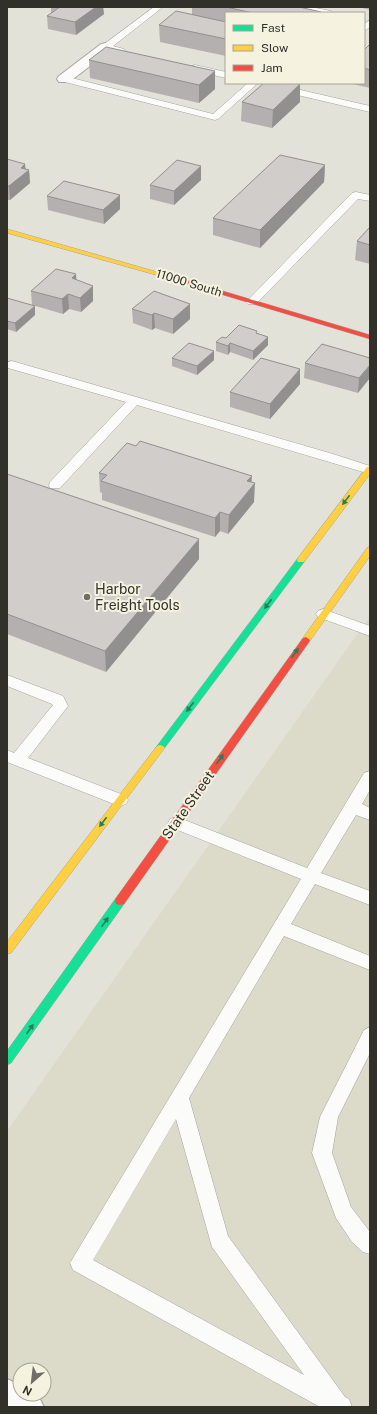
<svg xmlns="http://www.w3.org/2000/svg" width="377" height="1414" font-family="'Public Sans',sans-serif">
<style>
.built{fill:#dcdac8;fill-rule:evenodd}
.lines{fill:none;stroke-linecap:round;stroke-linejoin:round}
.lane-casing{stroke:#a5a49d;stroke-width:1}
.street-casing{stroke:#a5a49d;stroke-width:2}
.fast-casing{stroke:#a5a49d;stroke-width:1}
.slow-casing{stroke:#a5a49d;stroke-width:1}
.jam-casing{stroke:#a5a49d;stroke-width:1}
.lane{fill:#fbfbf9;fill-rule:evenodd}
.street{fill:#fbfbf9;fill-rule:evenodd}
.fast{fill:#16e098;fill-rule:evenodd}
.slow{fill:#ffcf43;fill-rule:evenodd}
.jam{fill:#f24e42;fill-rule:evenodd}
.wall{fill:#b4b0af}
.shaded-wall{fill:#92908e}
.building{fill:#d1cdcb;stroke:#92908e}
.oneway{fill:#257f5b}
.poi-dot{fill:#6f6e66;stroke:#f5f2e0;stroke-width:1.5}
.labels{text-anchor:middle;stroke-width:4;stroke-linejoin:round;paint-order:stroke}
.far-street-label{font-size:12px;fill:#313029;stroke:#f5f2e0}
.poi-label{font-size:14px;fill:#313029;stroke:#f5f2e0;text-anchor:start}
.street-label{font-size:14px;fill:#313029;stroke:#f5f2e0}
</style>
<rect width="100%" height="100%" fill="#e3e2d8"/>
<path class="built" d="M 370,616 L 370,1407 L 7,1407 L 7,1131 ZM 20,1370 L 44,1370 L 44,1394 L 20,1394 Z"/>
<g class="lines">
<g class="lane-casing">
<g id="lane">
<polygon points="154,7 163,7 113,46 124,49 125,51 124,53 121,54 103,49 102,47 103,45"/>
<polygon points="294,7 311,7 331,11 332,13 315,13 295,9"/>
<polygon points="370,20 370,27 364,31 364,24"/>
<polygon points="195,65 226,72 226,78 192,70 190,68"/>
<polygon points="64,76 213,114 248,83 258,83 218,119 215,120 61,81 59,79 61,77"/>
<polygon points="292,88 370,106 370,112 289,93 287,91"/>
<polygon points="356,192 370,195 370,201 358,199 256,304 248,304 246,302 248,300 352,193"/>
<polygon points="12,361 333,454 370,466 370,474 137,405 60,488 50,488 49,485 50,482 126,402 8,368 8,362"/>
<polygon points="323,609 370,626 370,636 318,617 316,614 318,611"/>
<polygon points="7,675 63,696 68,706 28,758 126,796 128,800 126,804 120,806 114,804 7,762 7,750 14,753 53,705 52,704 7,686"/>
<path d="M 370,771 L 370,790 L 362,804 L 370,808 L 370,820 L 356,815 L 321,873 L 370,891 L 370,905 L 315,884 L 291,924 L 370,956 L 370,970 L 284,936 L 189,1098 L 228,1236 L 345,1397 L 349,1399 L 352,1407 L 320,1407 L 73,1270 L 70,1263 L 301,879 L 170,827 L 168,823 L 170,819 L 176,817 L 182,819 L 307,868 L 364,773 ZM 176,1119 L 212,1247 L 304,1375 L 93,1260 Z"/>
<polygon points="370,1027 370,1053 338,1117 332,1153 351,1207 370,1232 370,1254 363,1252 352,1242 336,1218 312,1153 320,1117 364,1030"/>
</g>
</g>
<g class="street-casing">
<g id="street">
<polygon points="106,43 111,44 113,47 111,50 69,82 59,82 57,79 59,76 101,44"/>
<path d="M 7,1379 L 20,1385 L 20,1394 C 36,1394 37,1392 44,1407 L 7,1407 Z"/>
</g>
</g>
<g class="fast-casing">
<g id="fast">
<polygon points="301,557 305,560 304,562 163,750 157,750 155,748 157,746 298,558"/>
<polygon points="120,897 124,898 125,901 124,904 11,1063 7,1065 7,1051 116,898"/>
</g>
</g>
<g class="slow-casing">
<g id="slow">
<polygon points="7,229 171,276 172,277 169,279 167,278 7,233"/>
<polygon points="367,467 370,467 370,474 304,562 298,562 297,560 298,558"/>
<polygon points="370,547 370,556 309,642 303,642 302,640 303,638 367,548"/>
<polygon points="160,745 163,746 165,748 163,750 11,953 7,954 7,942 157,746"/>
</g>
</g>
<g class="jam-casing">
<g id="jam">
<polygon points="169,275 370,335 370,339 167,278 166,277"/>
<polygon points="306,637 310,640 309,642 124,904 120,905 116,904 115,901 116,898 303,638"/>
</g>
</g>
<use href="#lane" class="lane"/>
<use href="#street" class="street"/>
<use href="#fast" class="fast"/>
<use href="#slow" class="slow"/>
<use href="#jam" class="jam"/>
</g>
<g class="wall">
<polygon points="51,7 103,7 104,14 76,35 48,29 47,16 51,13"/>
<polygon points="192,7 299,7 321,12 321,13 226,13 226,56 160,42 159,25 192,15"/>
<polygon points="358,7 370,7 370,10"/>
<polygon points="370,44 370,88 348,83 364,83 364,50"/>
<polygon points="89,60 215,71 215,89 199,103 90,78"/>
<polygon points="300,84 300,102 272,128 241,121 242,102"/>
<polygon points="7,159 26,169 29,170 30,183 10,200 7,200"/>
<polygon points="325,165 324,182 260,248 213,235 213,218"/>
<polygon points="201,180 174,205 150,199 150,185"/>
<polygon points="47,196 120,209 104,224 48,210"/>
<polygon points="370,227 370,264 355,260 357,241"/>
<polygon points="370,265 370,279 369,279"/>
<polygon points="76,274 76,280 93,286 93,301 81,312 69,309 63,314 32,305 31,291"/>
<polygon points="7,298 35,306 35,315 16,332 7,329"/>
<polygon points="132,309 190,319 173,334 155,328 152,330 133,323"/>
<polygon points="257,333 268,337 268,345 253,360 230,352 228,355 216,351 216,342 226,338"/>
<polygon points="172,358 214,360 197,375 172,366"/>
<polygon points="370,358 358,393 304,378 305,363"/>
<polygon points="300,384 270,419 230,407 230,392"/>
<polygon points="99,473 251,482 254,502 228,534 220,531 215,537 102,500 102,493 100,492"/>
<polygon points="7,474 199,559 106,672 7,634"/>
</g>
<g class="shaded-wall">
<polygon points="96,7 103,7 104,14 76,35 75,22"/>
<polygon points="215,71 215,89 199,103 199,85"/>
<polygon points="300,84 300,102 272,128 273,110"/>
<polygon points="25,164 26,172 29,170 30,183 10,200 9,186 21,168"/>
<polygon points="325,165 324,182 260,248 260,230"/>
<polygon points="201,166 201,180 174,205 174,191"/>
<polygon points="120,195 120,209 104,224 103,210"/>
<polygon points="76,274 77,289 72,278"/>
<polygon points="93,286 93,301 81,312 80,298"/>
<polygon points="68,294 69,309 63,314 62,299"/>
<polygon points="190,304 190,319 173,334 173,319"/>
<polygon points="35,306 35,315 16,332 15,323"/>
<polygon points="154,313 155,328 152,330 152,315"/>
<polygon points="268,337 268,345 253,360 253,351"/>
<polygon points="230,343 230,352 228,355 228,346"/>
<polygon points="214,351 214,360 197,375 197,366"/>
<polygon points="370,365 370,378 358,393 359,378"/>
<polygon points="300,369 300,384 270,419 270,404"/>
<polygon points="252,476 251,487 255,483 254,502 228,534 229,515 247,481"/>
<polygon points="220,512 220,531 215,537 215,518"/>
<polygon points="199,539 199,559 106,672 105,651"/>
</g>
<g class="building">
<polygon points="60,7 96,7 75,22 47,16"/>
<polygon points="226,7 299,7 321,12 319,13 253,13"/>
<polygon points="176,11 226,22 226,39 159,25"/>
<polygon points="370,44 370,70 364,68 364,50"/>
<polygon points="106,47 215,71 199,85 89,60"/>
<polygon points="264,83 294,83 300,84 273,110 242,102"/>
<polygon points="280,155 325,165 260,230 213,218"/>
<polygon points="7,159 25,164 21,168 29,170 9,186 7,186"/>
<polygon points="177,160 201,166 174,191 150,185"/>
<polygon points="64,181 120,195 103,210 47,196"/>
<polygon points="370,227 370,245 357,241"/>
<polygon points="56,269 76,274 72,278 93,286 80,298 68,294 62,299 31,291"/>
<polygon points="154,291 190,304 173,319 154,313 152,315 132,309"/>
<polygon points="7,298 35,306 15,323 7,321"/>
<polygon points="239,325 257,331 256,333 268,337 253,351 230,343 228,346 216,342 222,337 226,338"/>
<polygon points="189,343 214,351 197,366 172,358"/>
<polygon points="322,344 370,358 370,365 359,378 305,363"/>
<polygon points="261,358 300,369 270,404 230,392"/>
<polygon points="140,441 252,476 247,481 255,483 229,515 220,512 215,518 101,481 107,475 99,473 127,443 136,446"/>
<polygon points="7,474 199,539 105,651 7,614"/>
</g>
<defs><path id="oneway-solid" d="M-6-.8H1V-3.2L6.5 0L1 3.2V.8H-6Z"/></defs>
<g class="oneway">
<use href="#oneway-solid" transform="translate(346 500) rotate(127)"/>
<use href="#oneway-solid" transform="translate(268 604) rotate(127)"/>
<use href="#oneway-solid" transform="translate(295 653) rotate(-55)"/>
<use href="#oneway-solid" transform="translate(190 707) rotate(127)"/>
<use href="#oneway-solid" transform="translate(220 759) rotate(-55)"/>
<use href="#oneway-solid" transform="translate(103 822) rotate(127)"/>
<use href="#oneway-solid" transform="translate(105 922) rotate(-55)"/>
<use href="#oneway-solid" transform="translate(30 1029) rotate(-55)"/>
</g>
<circle class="poi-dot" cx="87" cy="597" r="4"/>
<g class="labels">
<g class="far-street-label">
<text transform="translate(189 283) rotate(17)" y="4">11000 South</text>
</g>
<g class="poi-label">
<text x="95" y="594">Harbor<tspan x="95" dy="16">Freight Tools</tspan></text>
</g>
<g class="street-label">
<text transform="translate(188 805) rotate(-55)" y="5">State Street</text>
</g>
</g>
<rect width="377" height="1414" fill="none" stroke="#313029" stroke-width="16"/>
<rect x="225" y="12" width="140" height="72" fill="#f5f2e0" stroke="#a7a497"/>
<rect x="233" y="25" width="20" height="6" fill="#16e098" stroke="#a7a497"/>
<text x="261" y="32" font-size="12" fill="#313029">Fast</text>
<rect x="233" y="45" width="20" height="6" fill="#ffcf43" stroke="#a7a497"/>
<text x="261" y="52" font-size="12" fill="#313029">Slow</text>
<rect x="233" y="65" width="20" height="6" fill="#f24e42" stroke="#a7a497"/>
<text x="261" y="72" font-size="12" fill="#313029">Jam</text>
<g transform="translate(32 1382) rotate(208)"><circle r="19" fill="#f5f2e0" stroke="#a7a497"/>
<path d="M0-3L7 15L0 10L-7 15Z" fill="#6f6e66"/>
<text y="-6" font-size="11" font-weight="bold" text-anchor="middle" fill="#313029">N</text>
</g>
</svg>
